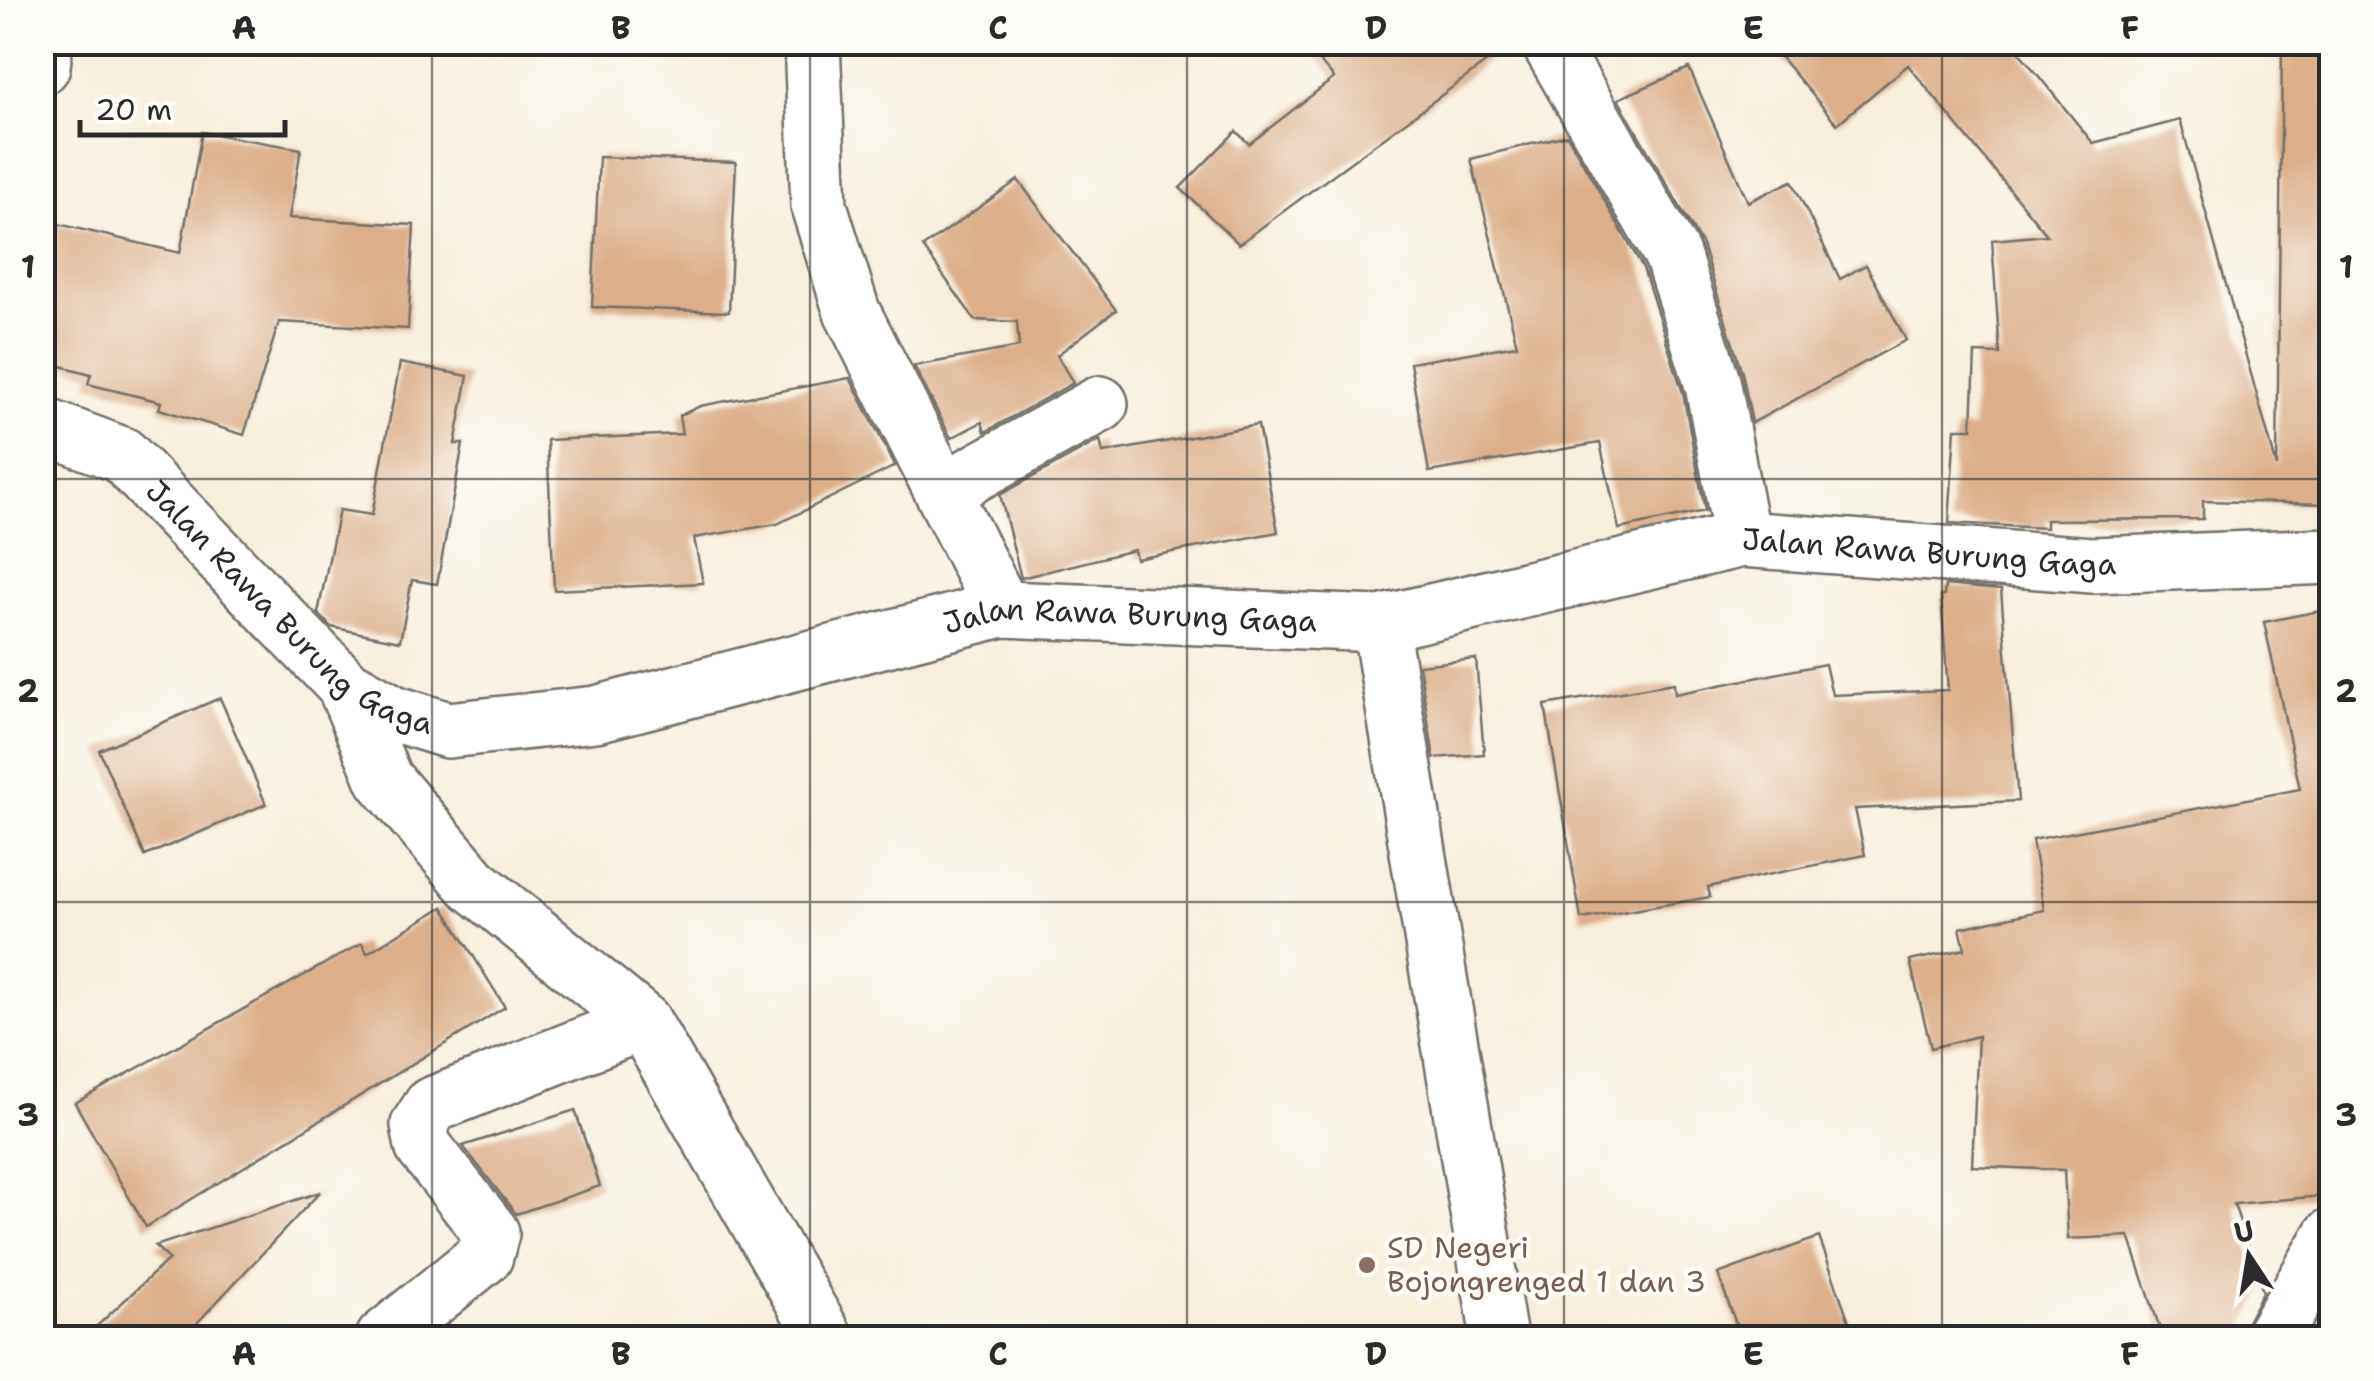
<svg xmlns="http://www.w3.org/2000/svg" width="2374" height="1381" font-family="'Shantell Sans',sans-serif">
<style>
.building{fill:#dcaf8a}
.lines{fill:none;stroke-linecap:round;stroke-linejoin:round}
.minor-casing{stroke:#736f69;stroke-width:60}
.minor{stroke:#fff;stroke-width:55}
.grid{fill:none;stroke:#2b2b2b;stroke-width:2.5;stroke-opacity:0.55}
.education-dot{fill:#8d6e63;stroke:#fdfcf7;stroke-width:4}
.labels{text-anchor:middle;stroke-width:9;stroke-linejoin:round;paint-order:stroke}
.street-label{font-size:30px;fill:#2b2b2b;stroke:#fdfcf7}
.education-label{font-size:30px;fill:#785e54;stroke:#fdfcf7;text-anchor:start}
.neatline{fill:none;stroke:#2b2b2b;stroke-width:4}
.grid-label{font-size:32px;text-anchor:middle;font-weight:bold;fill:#2b2b2b}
</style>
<rect width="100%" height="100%" fill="#fdfcf7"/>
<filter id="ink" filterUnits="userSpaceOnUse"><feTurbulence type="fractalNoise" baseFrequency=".01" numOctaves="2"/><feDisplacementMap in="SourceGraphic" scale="20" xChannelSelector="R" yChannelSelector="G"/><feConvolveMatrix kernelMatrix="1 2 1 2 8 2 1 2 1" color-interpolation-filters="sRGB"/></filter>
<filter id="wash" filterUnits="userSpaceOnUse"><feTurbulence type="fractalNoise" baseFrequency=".0048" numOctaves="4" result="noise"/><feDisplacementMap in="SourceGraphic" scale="40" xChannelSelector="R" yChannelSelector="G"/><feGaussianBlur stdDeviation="2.25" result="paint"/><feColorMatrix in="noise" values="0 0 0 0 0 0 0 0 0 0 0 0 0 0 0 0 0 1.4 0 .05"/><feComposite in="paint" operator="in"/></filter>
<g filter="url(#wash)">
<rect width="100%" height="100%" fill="#f8eedc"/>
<g id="blocks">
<g class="building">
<polygon points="1303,42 1514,42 1239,244 1180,188 1236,131 1249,144 1334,78"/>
<polygon points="1768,42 2011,42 2093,143 2180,120 2277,467 2282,42 2332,42 2332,504 2203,501 2203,519 2046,520 2046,528 1949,523 1955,428 1972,428 1975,353 2000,354 1992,240 2047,235 1908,65 1837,124"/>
<polygon points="1689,68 1748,202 1792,181 1840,279 1866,265 1906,340 1752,423 1743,376 1702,245 1618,99"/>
<polygon points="202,132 301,149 289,218 414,225 408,329 279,322 244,435 159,409 161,402 88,384 91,374 42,361 42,220 180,253"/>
<polygon points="1567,135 1643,268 1683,393 1705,511 1619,529 1600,443 1429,472 1410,363 1517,345 1471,159"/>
<polygon points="599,157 736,162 729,312 592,307"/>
<polygon points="1018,180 1116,310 1057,355 1073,383 985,432 982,422 951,438 914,366 1019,347 1017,322 975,320 923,247"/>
<polygon points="400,363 468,376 455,444 463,444 437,584 412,580 400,641 331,627 318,613 339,510 372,515"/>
<polygon points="850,378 895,466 777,524 694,538 703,583 554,590 547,440 682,434 679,416 700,406"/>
<polygon points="1258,425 1278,532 1136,559 1134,550 1021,578 1000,495 1100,440 1103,453"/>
<polygon points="1945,585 2001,590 2018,801 1855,809 1865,855 1708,887 1710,897 1581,919 1545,705 1674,683 1675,694 1825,664 1832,695 1948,690 1941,596 1944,596"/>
<polygon points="2320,611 2332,666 2332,1195 2234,1204 2263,1292 2243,1329 2216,1338 2163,1338 2129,1236 2068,1239 2064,1170 1972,1166 1978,1036 1931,1048 1910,961 1965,949 1960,928 2044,910 2032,840 2300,789 2264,622"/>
<polygon points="1476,659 1484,754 1434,758 1419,665"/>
<polygon points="220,698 266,804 145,856 99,750"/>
<polygon points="443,907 505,1007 146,1227 75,1103 362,943 367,953"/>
<polygon points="575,1110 600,1186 516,1214 463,1146"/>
<polygon points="320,1192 183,1338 84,1338 169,1259 155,1246"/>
<polygon points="1819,1237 1855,1338 1741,1338 1718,1274"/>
</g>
</g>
</g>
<g filter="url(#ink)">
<use href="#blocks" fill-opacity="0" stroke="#736f69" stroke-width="2.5"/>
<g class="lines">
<g class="minor-casing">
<g id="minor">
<polyline points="812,42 819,206 852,312 1002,609"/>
<polyline points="1549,42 1672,255 1713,385 1742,539"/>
<polyline points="42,66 45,42"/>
<path id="s1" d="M 42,425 L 122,455 L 345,686 L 393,713 L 448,730 L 596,714 L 1002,609 L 1380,624 L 1742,539 L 2092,565 L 2332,556"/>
<polyline points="943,491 1100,404"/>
<polyline points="1380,624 1499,1338"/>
<polyline points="345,686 384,779 472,883 643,1022 825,1338"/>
<polyline points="384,1338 485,1256 491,1233 423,1146 419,1125 432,1105 643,1022"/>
<polyline points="2272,1338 2332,1236"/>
</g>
</g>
<use href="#minor" class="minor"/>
</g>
</g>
<path class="grid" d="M 432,42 L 432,1338M 810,42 L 810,1338M 1187,42 L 1187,1338M 1564,42 L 1564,1338M 1942,42 L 1942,1338M 42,479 L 2332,479M 42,902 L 2332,902"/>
<circle class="education-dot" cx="1367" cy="1265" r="10"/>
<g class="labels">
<g class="street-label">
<text dy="10" stroke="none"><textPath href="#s1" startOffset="2025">Jalan Rawa Burung Gaga</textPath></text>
<text dy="10" stroke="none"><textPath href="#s1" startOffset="315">Jalan Rawa Burung Gaga</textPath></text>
<text dy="10" stroke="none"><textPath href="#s1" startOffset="1215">Jalan Rawa Burung Gaga</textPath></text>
</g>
<g class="education-label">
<text x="1387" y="1258">SD Negeri<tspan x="1387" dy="34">Bojongrenged 1 dan 3</tspan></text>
</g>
</g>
<rect width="2374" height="1381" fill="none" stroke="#fdfcf7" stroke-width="110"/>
<g transform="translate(2249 1256) rotate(348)" stroke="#fdfcf7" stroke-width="8" paint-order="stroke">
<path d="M0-8L18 38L0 25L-18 38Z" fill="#2b2b2b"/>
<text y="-15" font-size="28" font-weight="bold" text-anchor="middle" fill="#2b2b2b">U</text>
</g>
<path d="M80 120v15h205v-15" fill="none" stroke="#2b2b2b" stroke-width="5"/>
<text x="95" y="120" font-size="30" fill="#2b2b2b" stroke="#fdfcf7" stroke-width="8" paint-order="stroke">20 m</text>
<rect x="55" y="55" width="2264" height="1271" class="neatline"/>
<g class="grid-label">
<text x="244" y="39">A</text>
<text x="621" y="39">B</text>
<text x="998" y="39">C</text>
<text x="1376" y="39">D</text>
<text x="1753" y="39">E</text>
<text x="2130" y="39">F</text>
<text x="28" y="278">1</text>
<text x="2346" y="278">1</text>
<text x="28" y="702">2</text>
<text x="2346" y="702">2</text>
<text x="28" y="1126">3</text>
<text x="2346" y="1126">3</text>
<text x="244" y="1365">A</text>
<text x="621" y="1365">B</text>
<text x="998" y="1365">C</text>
<text x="1376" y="1365">D</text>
<text x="1753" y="1365">E</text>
<text x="2130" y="1365">F</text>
</g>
</svg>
